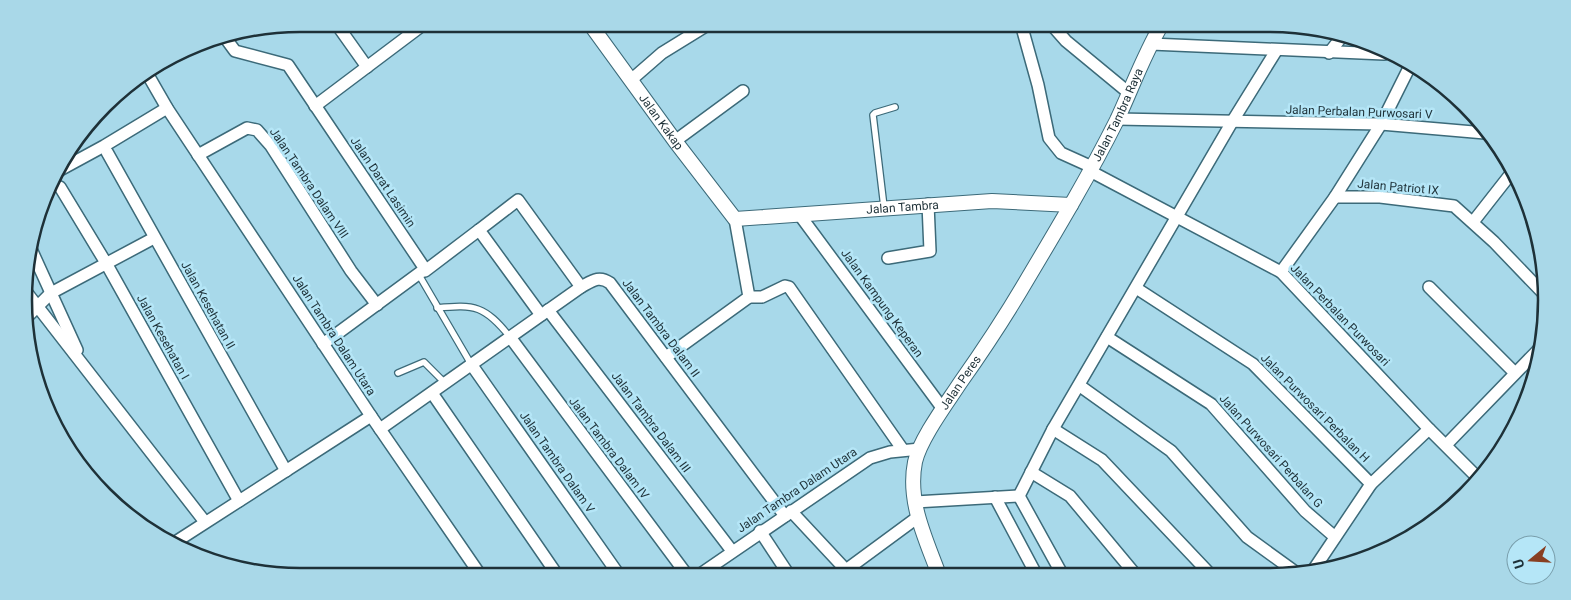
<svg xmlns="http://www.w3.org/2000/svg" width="1571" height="600" font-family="Roboto,sans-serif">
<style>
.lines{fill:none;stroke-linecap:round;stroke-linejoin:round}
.service-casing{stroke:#3c6a79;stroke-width:8}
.minor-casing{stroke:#3c6a79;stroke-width:14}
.tertiary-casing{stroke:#3c6a79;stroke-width:16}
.service{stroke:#fff;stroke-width:5.5}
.minor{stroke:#fff;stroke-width:11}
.tertiary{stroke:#fff;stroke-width:14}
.labels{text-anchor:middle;stroke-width:5;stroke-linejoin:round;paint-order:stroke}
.street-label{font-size:12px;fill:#1e3138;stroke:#b5e6f7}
.rim{fill:none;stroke:#1e3138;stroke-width:2.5}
</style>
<rect width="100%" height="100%" fill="#a8d9ea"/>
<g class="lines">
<g class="service-casing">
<g id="service">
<polyline points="884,207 873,115 875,113 895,107"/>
<polyline points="419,275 471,364"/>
<path d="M 437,308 C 475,304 485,306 510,337"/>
<polyline points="398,373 424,362 445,383"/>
</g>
</g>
<g class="minor-casing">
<g id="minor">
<polyline points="340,24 340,29 367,67"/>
<polyline points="1021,24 1038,85 1049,138 1061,153 1092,167"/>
<polyline points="1051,24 1066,41 1129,93"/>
<polyline points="1146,24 1157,31"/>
<polyline points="224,36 235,51 288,65 425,269 323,344"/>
<polyline points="1151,44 1384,54"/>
<polyline points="1329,53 1344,34"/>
<polyline points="148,75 167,108 371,416 481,576"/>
<polyline points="631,80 662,53 709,24"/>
<polyline points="315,106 424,24"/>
<polyline points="1117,119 1381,124 1485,133"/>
<polyline points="675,141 743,91"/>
<polyline points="107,152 286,471"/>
<polyline points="198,155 247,128 257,130 271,146 351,271 377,305"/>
<polyline points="58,171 104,146 167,108"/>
<polyline points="1090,171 1281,272 1429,429 1478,478"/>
<polyline points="60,187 106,263 239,501"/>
<polyline points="1335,197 1380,197 1454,206 1494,242 1543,293"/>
<polyline points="799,214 943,409"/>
<polyline points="1473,222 1513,171"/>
<polyline points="31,249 77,350"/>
<polyline points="888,258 930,251 928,204"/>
<polyline points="425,271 479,230"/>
<polyline points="1281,272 1335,197 1381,124 1410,66"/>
<polyline points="1429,287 1515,373"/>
<polyline points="1136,288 1253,364 1371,484"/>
<polyline points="27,293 205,522"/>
<polyline points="749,297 762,297 785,286 789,287 903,450"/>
<polyline points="548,310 732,551"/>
<polyline points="541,315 479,230 518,200 581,287"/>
<polyline points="28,316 51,293 154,238"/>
<polyline points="510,337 687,575"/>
<polyline points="1107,337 1211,404 1305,511 1335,537"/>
<polyline points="666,357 749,297 735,219"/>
<polyline points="471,364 619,575"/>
<polyline points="1080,386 1171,451 1247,537 1298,574"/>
<polyline points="432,393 558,576"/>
<path d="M 380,429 L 581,287 C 592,281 599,275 610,283 L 785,516"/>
<polyline points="1053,429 1102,460 1210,574"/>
<polyline points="1446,445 1539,349"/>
<polyline points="1031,472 1070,496 1135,574"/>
<polyline points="1019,496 1053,429 1232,122 1276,51"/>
<polyline points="1019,496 1062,574"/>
<polyline points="995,497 1036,574"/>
<polyline points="915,502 1019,496"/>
<polyline points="791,511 846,570 918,517"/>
<polyline points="760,531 789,575"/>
<polyline points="177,541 371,416"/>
<polyline points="1312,572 1371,484 1429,429"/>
<polyline points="699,575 870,458 890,452 920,449"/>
</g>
</g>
<g class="tertiary-casing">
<g id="tertiary">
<path id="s1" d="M 590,24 L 675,141 L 735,219 L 992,201 L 1071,205"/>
<path id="s2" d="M 939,575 C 926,539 907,502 915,462 C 920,439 947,403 960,383 C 984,349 1007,314 1028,278 C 1059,226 1090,174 1117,120 C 1132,88 1144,54 1162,24"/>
</g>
</g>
<use href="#service" class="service"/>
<use href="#minor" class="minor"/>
<use href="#tertiary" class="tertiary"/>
</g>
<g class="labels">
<g class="street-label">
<text transform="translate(1359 112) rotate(2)" y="4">Jalan Perbalan Purwosari V</text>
<text dy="4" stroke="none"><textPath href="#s2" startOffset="520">Jalan Tambra Raya</textPath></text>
<text dy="4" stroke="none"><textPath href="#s1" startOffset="121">Jalan Kakap</textPath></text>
<text transform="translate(383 182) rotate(56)" y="4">Jalan Darat Lasimin</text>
<text transform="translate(309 183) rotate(56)" y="4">Jalan Tambra Dalam VIII</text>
<text transform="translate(1398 187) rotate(5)" y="4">Jalan Patriot IX</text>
<text dy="4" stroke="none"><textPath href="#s1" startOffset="411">Jalan Tambra</textPath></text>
<text transform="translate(882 303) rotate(54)" y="4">Jalan Kampung Keperan</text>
<text transform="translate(208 305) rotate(61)" y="4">Jalan Kesehatan II</text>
<text transform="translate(1340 315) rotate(46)" y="4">Jalan Perbalan Purwosari</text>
<text transform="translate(661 328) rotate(53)" y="4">Jalan Tambra Dalam II</text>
<text transform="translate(334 335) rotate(57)" y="4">Jalan Tambra Dalam Utara</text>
<text transform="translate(163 337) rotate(61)" y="4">Jalan Kesehatan I</text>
<text dy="4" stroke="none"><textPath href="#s2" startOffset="209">Jalan Peres</textPath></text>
<text transform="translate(1315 408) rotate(45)" y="4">Jalan Purwosari Perbalan H</text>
<text transform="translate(651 422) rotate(53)" y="4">Jalan Tambra Dalam III</text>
<text transform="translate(609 448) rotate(53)" y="4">Jalan Tambra Dalam IV</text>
<text transform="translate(1271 451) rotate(48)" y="4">Jalan Purwosari Perbalan G</text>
<text transform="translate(557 462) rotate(55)" y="4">Jalan Tambra Dalam V</text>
<text transform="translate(797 490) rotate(-34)" y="4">Jalan Tambra Dalam Utara</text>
</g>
</g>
<path d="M0 0H1571V600H0ZM300 32H1270A268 268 0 0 1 1538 300V300A268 268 0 0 1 1270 568H300A268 268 0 0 1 32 300V300A268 268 0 0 1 300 32Z" fill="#a9d8e8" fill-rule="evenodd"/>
<path class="rim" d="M300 32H1270A268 268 0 0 1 1538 300V300A268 268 0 0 1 1270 568H300A268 268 0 0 1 32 300V300A268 268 0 0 1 300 32Z"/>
<g transform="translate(1531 560) rotate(252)"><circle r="24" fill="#b5e6f7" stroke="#799eab"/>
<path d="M0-4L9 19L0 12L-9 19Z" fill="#883f22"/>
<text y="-8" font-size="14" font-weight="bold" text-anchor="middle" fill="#1e3138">U</text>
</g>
</svg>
